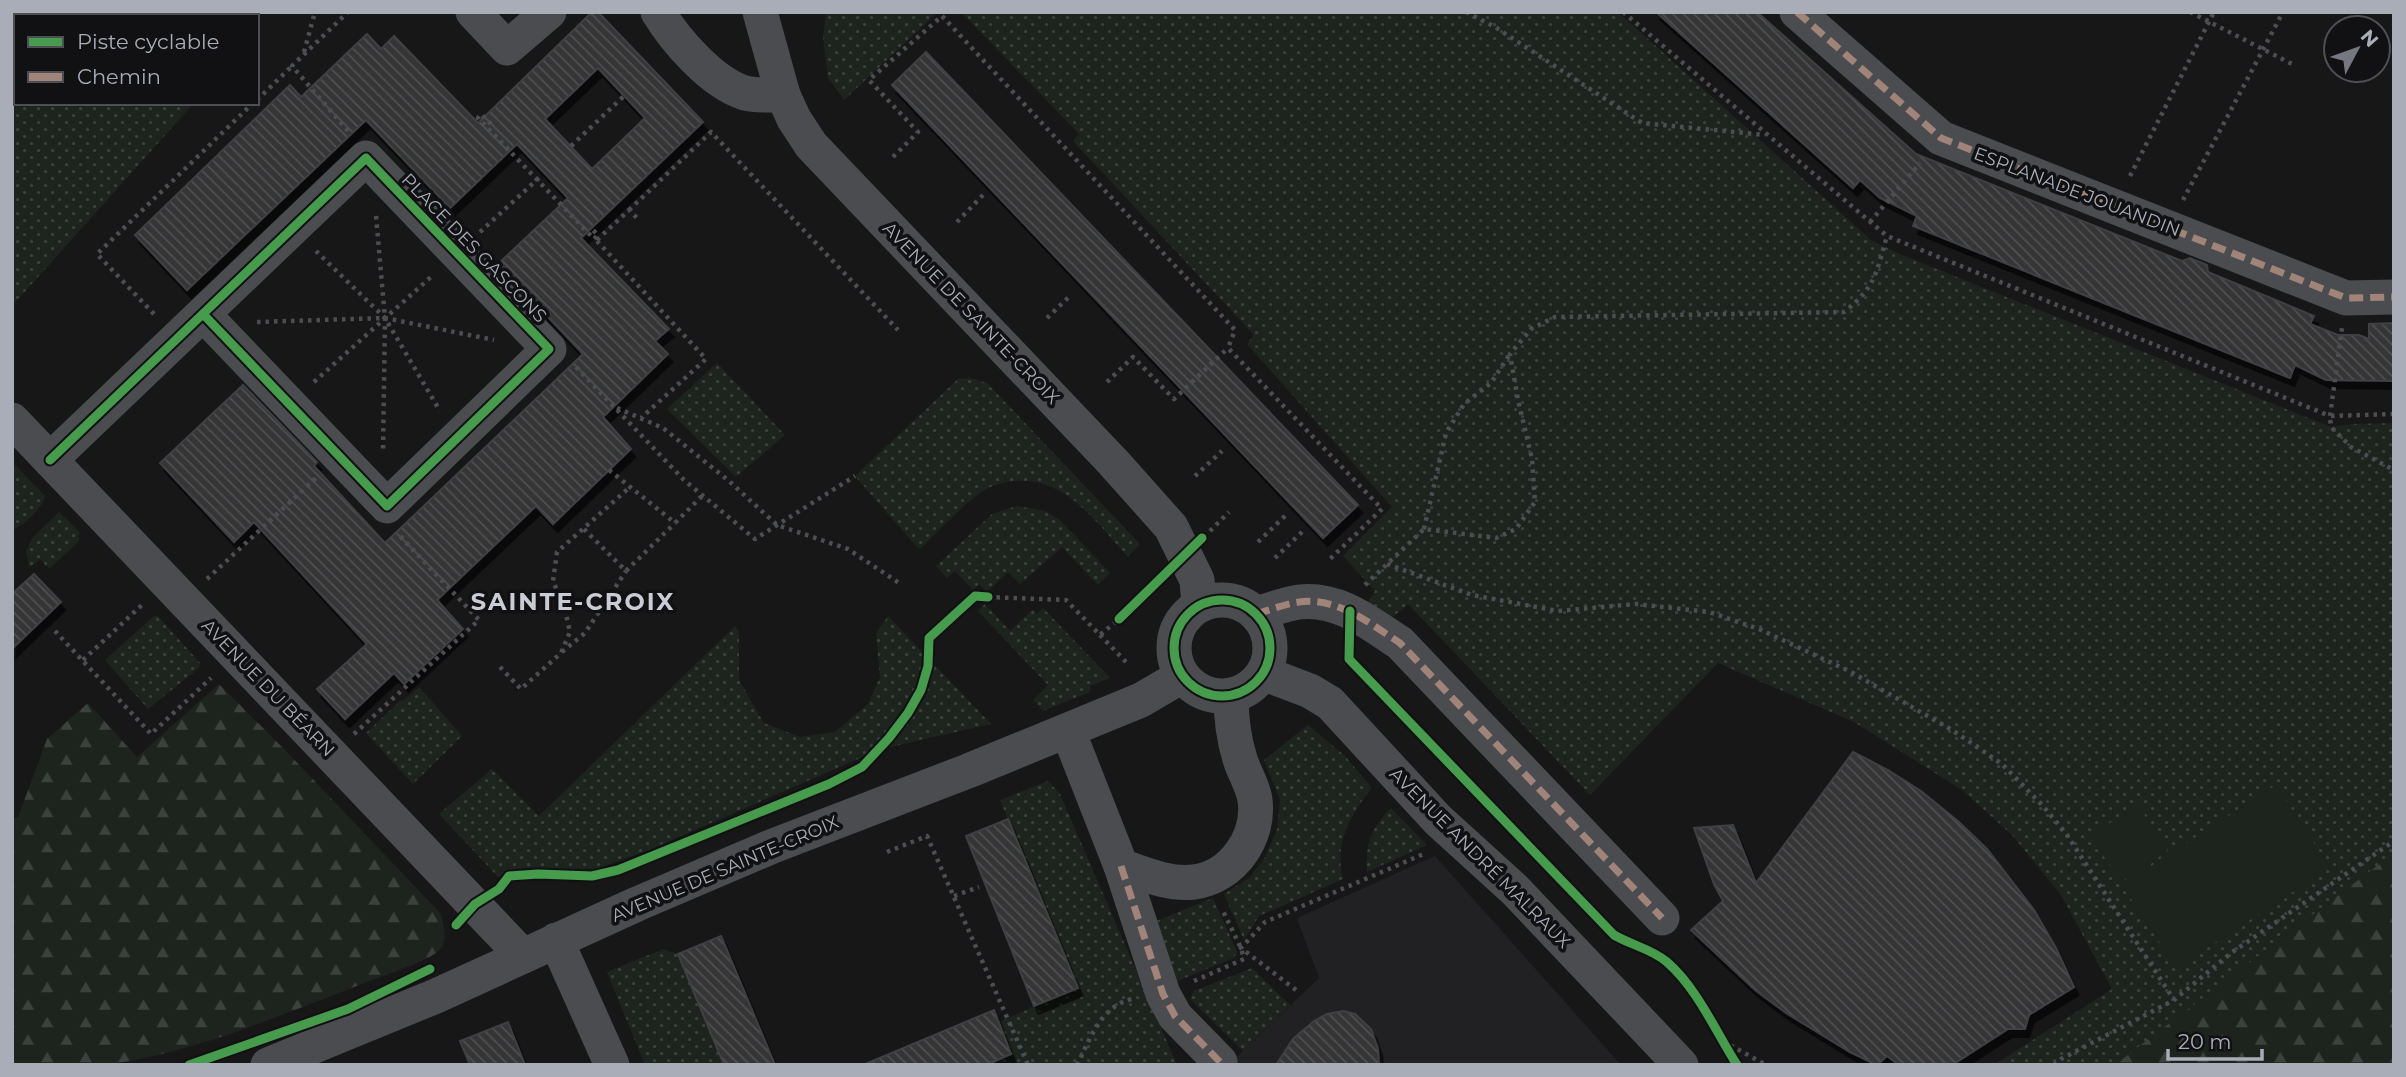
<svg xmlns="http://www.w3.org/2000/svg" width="2406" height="1077" font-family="Montserrat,sans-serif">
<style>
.built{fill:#212123}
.green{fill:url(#green-dots)}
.forest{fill:url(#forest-firs)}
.pitch{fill:#1d241e}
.building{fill:url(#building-back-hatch);stroke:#3f4043;stroke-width:2;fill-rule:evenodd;filter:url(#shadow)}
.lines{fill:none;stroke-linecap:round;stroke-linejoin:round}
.path{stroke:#4d4e52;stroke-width:4.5;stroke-dasharray:3.5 5;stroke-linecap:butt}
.minor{stroke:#4b4c50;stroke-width:35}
.quiet{stroke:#a18479;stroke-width:7;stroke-dasharray:14 7;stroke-linecap:butt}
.cycleway-casing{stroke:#111113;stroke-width:13}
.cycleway{stroke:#469c4c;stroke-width:9}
.labels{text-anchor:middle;stroke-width:7;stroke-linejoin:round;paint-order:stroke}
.street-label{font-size:18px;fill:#a8adb8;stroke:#111113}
.district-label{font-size:24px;font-weight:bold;letter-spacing:2px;fill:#c9ccd4;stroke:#111113}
</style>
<defs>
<pattern id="green-dots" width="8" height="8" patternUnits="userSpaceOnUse" patternTransform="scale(1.75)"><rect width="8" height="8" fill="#1d241e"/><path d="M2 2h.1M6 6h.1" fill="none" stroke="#3b413d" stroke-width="1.8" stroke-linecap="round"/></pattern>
<pattern id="forest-firs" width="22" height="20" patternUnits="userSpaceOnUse" patternTransform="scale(1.75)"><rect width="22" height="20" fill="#1d241e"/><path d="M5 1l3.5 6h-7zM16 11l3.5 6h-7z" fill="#3b413d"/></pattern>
<pattern id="building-back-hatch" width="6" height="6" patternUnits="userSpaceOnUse" patternTransform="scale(1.75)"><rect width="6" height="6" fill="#353536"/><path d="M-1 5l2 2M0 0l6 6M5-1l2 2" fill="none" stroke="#4f5051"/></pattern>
<filter id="shadow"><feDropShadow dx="4.5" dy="8" stdDeviation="0" flood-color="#0009"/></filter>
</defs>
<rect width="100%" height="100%" fill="#171717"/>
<polygon class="built" points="1435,856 1621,1065 1228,1065 1319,978 1297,918"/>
<g class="green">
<polygon points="12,12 175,12 179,16 16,16 16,103 194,103 12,306"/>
<polygon points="826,12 938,12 844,100 828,78 823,36"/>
<polygon points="961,12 1618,12 1871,240 1902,255 2331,427 2350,424 2394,423 2394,853 2115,1065 1994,1065 2112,989 2061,895 2012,835 1962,790 1854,722 1718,663 1590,795 1408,604 1393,617 1368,602 1375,591 1343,556 1392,507 1247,344 1254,335 1073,141 1079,134"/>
<polygon points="717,363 785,435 736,477 667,409"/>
<path d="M 970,378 L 987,383 L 1140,544 L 1128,557 C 1095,521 1063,472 1008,482 C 999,484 990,486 983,491 C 963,504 938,532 920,549 L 916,546 L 855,476 L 958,379 Z"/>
<path d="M 12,462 L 45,496 C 42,509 24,525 12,530 Z"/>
<polygon points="1017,506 1045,511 1060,520 1110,573 1098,585 1062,547 1020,584 1008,572 987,592 979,584 973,590 955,571 947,578 936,566 992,514"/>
<polygon points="59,512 79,531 79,541 49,569 40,559 29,568 26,551 33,537"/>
<polygon points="985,604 1010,631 1033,609 1037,614 1043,608 1110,678 1090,686 1090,692 1043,711 1033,700 1048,685 978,611"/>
<polygon points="154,616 158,616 200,663 199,668 148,709 105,660"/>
<polygon points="888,616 991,724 881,749 649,850 590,871 547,869 513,871 498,877 439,814 492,769 539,816 735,626 739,632 739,680 764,723 800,737 835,732 868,704 880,677 876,633"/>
<polygon points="419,687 462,736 413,784 366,733 401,700 403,701"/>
<path d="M 1308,725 L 1345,756 L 1372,788 C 1350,815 1334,843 1343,879 L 1259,916 L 1244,940 L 1224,894 L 1249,878 L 1264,859 L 1277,830 L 1280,800 L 1264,760 Z"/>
<polygon points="1048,781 1060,794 1177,1065 986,1065 1011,1054 999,1022 1077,988 1000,800"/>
<path d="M 1391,808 L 1427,845 L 1367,872 C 1365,844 1371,828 1391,808 Z"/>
<polygon points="1213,898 1237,952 1234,958 1175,982 1151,923"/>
<polygon points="663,949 678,954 724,1065 645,1065 607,972"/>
<polygon points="1252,968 1290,1005 1243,1051 1190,999 1194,991"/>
</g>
<g class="forest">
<path d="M 219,684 L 287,752 L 441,914 C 444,927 449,944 436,953 C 421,964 381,976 362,984 C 286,1013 210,1046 129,1061 C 91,1068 51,1065 12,1065 L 12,818 L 18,817 L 47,739 L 88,703 L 137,757 Z"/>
<polygon points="2394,853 2394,1065 2115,1065 2142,1044"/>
</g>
<g class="pitch">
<polygon points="2276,785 2330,868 2176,968 2122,885"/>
<polygon points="2138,805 2168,851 2121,882 2090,836"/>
</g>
<g class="building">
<path d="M 592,12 L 598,12 L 703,122 L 581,238 L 669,329 L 655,341 L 668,354 L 603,417 L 631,449 L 553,524 L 536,506 L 437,600 L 463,629 L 404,684 L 394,673 L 345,719 L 317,689 L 367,644 L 254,522 L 234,542 L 160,463 L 243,385 L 317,462 L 314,466 L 385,543 L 583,354 L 498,264 L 568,198 L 517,144 L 450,208 L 366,120 L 187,290 L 135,235 L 290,85 L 301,97 L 367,34 L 381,49 L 394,36 L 478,123 ZM 598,68 L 645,118 L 592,169 L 545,119 Z"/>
<polygon points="1656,12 1757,12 1916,154 2182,261 2190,258 2207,265 2208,272 2314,316 2310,324 2338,335 2359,335 2369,339 2369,324 2394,323 2394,381 2326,380 2295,365 2290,378 1913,226 1917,216 1880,198 1860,180 1853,188"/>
<polygon points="926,52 1358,505 1323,538 892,85"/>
<polygon points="34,574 61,602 12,649 12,594"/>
<polygon points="1853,752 1888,770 1921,791 1959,822 1987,849 2034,910 2056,948 2074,987 2029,1015 2025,1029 2008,1029 1952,1065 1899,1065 1887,1056 1877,1065 1850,1052 1786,1013 1755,990 1691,930 1723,901 1714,884 1694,828 1733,825 1756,883"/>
<polygon points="1008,819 1078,988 1034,1006 966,836"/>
<polygon points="721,936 775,1065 724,1065 678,954"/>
<polygon points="994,1010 1011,1054 986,1065 863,1065"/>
<polygon points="1343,1011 1355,1014 1371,1029 1378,1049 1379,1065 1276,1065 1293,1039 1314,1021 1327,1014"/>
<polygon points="508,1022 525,1065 470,1065 460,1041"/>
</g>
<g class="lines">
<g class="path">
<polyline points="1466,12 1495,27 1642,123 1765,135"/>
<polyline points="1623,12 1887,236 2330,416 2342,328"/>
<polyline points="2190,12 2292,64"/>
<polyline points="304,52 315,12"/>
<polyline points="257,100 292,66"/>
<polyline points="491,124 481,114 478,118 594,239 598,235 591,228"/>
<polyline points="348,131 292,66 348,12"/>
<polyline points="571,146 624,96"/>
<polyline points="893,157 918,132 869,80 942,16 1235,330 1228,348 1382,509 1329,560"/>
<polyline points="2130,176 2214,12"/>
<polyline points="2183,200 2283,12"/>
<polyline points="629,210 711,132 898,330"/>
<polyline points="376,216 385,318 383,452"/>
<polyline points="957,222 983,195"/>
<polyline points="1870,222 1920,163"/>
<polyline points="480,232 541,176"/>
<polyline points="597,240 629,210 638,219"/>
<polyline points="597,241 706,359 641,418"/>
<polyline points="316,251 385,318 440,411"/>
<polyline points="154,314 97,254 253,103"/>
<polyline points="1047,318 1071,295"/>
<polyline points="257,322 385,318 494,340"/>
<polyline points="576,367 684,480 755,539 855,476"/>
<polyline points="314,382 432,276"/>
<polyline points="1107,382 1133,357 1174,399 1228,348"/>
<polyline points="617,408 663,428 729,481 777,525 848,549 899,583"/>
<polyline points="2394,414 2330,416 2331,427 2351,447 2394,470"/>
<polyline points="609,470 675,523 703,495"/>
<polyline points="1195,476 1222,451"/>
<polyline points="584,529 626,571 675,523"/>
<polyline points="1424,529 1446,433 1464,404 1491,383 1510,354"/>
<polyline points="1210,531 1229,512"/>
<polyline points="1258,542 1286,515"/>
<polyline points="1275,558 1303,531"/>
<polyline points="1387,564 1472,595 1558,611 1636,604 1709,612 1759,629 1849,671 1952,730 2002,764 2044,807 2067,835 2174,1000"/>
<polyline points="207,579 316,478"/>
<path d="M 1365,585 L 1424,529 L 1496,538 L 1516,529 L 1535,502 L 1532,459 L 1518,400 L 1510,354 L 1531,329 L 1555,317 L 1844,312 C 1876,287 1876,273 1887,236"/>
<polyline points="988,597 1066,600 1100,635 1119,619"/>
<polyline points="55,631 151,734 211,678"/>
<polyline points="1100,635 1126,662"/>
<polyline points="562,652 585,633 626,571"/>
<polyline points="83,660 144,603"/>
<polyline points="500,667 521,689 561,653 570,632 565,610 553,581 557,552 630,487"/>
<polyline points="354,734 479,620 400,536"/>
<polyline points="887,852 927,836 1028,1065"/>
<polyline points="954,896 979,887"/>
<polyline points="1194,981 1244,959 1241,948 1222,909"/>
<polyline points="1296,990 1241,948 1265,922 1426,853"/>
<polyline points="1723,1041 1766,1065"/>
<path d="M 1077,1065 C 1090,1039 1101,1006 1132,999"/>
<polyline points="2054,1065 2061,1059 2174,1000 2231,953 2394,841"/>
</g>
<g class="minor">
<polyline points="473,12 507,48 549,12"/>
<path d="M 658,12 C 675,40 712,83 745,93 C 757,96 771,95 783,95"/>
<polyline points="760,12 783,95 794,119 811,145 1113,462 1171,527 1197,580 1199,605"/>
<polyline points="1797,12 1941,138 2346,298 2394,297"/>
<polyline points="12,420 523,956"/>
<polyline points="50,460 366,158 549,349 387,506 203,314"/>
<circle cx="1222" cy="648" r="48"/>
<path d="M 1256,614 C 1270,610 1285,604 1299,602 C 1338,597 1369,623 1400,643 L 1662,918"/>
<polyline points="1263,673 1310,691 1330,703 1438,820 1515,890 1681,1065"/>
<polyline points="1068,731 1121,866 1163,994 1175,1016 1220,1062"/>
<path d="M 1121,866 C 1144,874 1169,885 1194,882 C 1233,877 1260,837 1255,800 C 1253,785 1244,773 1240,759 C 1233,737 1231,718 1231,695"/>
<polyline points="556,940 612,1065"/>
<polyline points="268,1065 436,996 637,904 773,846 968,771 1141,700 1182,676"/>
</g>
<g class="quiet">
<polyline points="1797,12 1941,138 2346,298 2394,297"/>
<path d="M 1256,614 C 1270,610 1285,604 1299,602 C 1338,597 1369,623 1400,643 L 1662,918"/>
<polyline points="1121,866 1163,994 1175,1016 1220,1062"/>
</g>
<g class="cycleway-casing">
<g id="cycleway">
<polyline points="50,460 366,158 549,349 387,506 203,314"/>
<circle cx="1222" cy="648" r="48"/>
<path d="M 1350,611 L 1349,659 L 1614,935 C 1631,945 1652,949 1667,962 C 1697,988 1716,1032 1737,1065"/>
<polyline points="1119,619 1202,538"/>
<polyline points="456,925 475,904 499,889 509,876 538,874 592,876 618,870 829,784 862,767 889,738 908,713 921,690 928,666 929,638 975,596 988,597"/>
<polyline points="189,1065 348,1009 430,969"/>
</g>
</g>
<use href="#cycleway" class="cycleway"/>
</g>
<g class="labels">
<g class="street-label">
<text transform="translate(2077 192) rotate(21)" y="6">ESPLANADE JOUANDIN</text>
<text transform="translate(474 248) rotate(46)" y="6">PLACE DES GASCONS</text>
<text transform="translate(971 313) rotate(46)" y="6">AVENUE DE SAINTE-CROIX</text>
<text transform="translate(268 688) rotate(46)" y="6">AVENUE DU BÉARN</text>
<text transform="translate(1480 858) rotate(45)" y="6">AVENUE ANDRÉ MALRAUX</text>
<text transform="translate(725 869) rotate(-23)" y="6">AVENUE DE SAINTE-CROIX</text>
</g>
<g class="district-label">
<text x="573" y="610">SAINTE-CROIX</text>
</g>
</g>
<rect width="2406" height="1077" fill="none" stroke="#a8adb8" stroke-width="28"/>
<rect x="14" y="14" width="245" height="91" fill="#111113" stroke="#4d4f55" stroke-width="2"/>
<rect x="28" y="37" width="35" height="10" fill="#469c4c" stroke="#4d4f55" stroke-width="2"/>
<text x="77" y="49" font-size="21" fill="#a8adb8">Piste cyclable</text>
<rect x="28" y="72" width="35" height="10" fill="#a18479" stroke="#4d4f55" stroke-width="2"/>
<text x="77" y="84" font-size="21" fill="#a8adb8">Chemin</text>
<g transform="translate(2357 49) rotate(49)"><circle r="33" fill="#111113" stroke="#4d4f55" stroke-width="2"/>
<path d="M0-5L12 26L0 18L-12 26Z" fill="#757880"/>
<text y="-10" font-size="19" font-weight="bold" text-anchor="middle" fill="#a8adb8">N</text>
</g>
<path d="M2168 1049v10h94v-10" fill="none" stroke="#a8adb8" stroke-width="3.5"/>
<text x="2178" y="1049" font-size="21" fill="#a8adb8" stroke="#111113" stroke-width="5" paint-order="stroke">20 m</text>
</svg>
